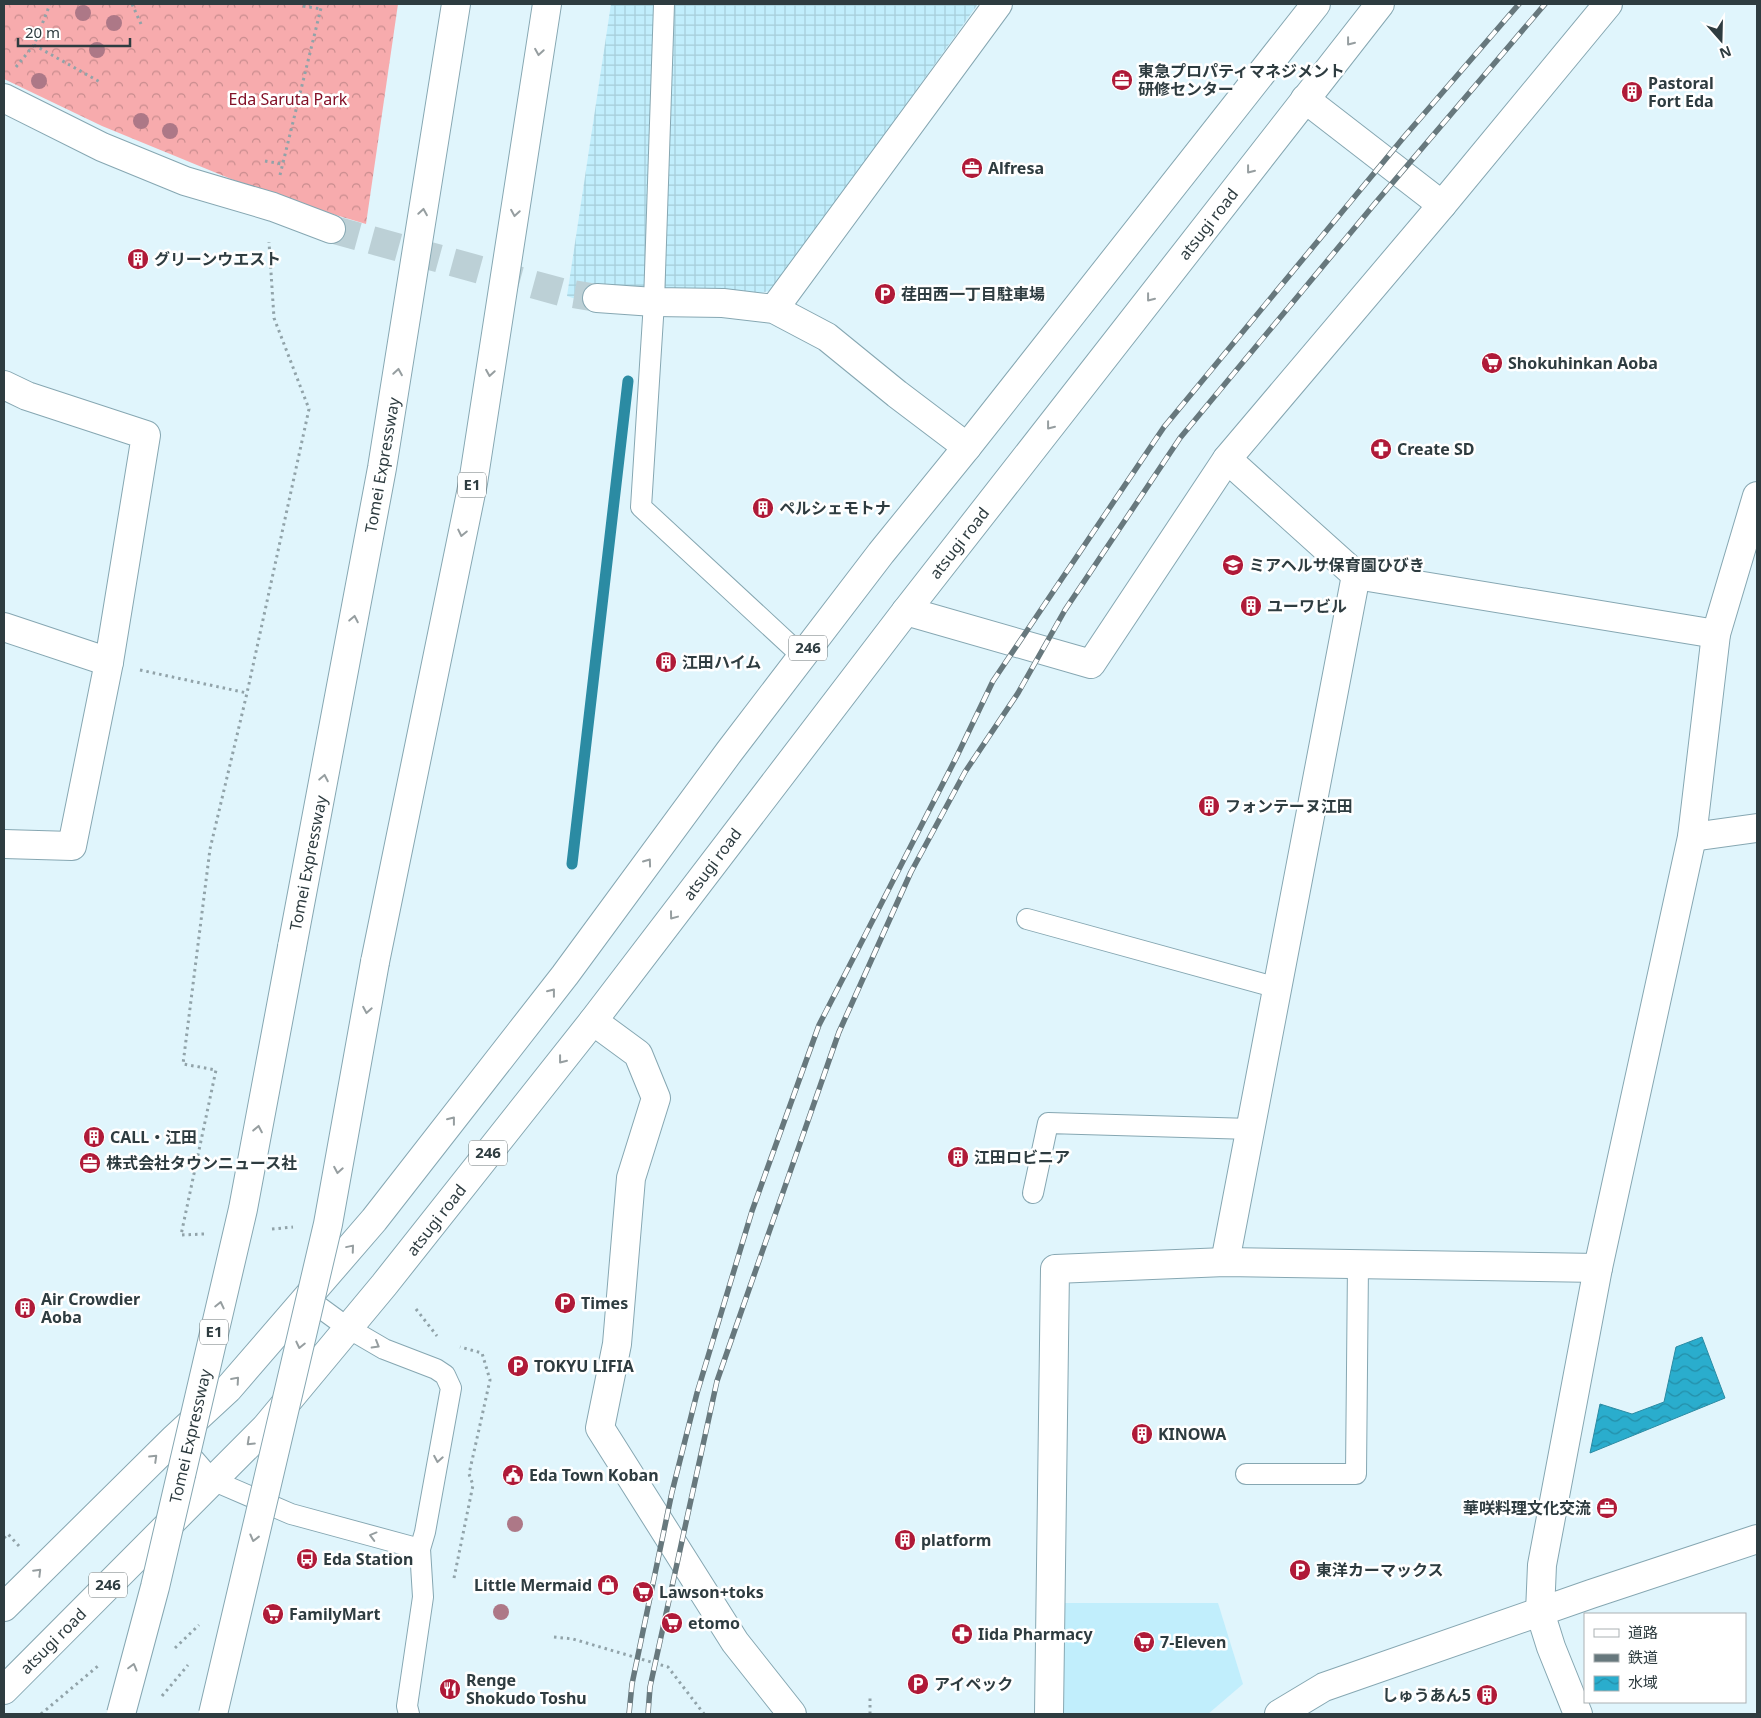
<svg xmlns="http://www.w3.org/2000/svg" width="1761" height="1718" font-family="'Noto Sans','Noto Sans JP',sans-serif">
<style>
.built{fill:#c1eefc}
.industrial{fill:url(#industrial-grid)}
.forest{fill:url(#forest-crowns)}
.water{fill:url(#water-waves);stroke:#2b8ba3}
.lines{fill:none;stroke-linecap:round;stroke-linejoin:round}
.stream{stroke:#2b8ba3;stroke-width:11}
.secondary-tunnel{stroke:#bcd0d6;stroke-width:28;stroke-dasharray:28 14;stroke-linecap:butt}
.lane-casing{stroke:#86a7b2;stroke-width:22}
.street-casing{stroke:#86a7b2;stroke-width:30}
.secondary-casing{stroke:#86a7b2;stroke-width:30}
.highway-casing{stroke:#86a7b2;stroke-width:30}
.path{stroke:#91a3a9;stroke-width:3;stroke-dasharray:2.5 4;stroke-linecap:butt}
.lane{stroke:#fff;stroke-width:20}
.street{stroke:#fff;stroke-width:28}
.secondary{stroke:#fff;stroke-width:28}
.highway{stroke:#fff;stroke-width:28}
.rail-casing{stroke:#67787d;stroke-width:5.5}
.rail{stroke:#fff;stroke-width:4;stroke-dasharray:11;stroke-linecap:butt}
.highway-bridge-casing{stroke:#86a7b2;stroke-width:30;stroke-linecap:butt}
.highway-bridge{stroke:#fff;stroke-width:28}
.tree{fill:#ad7887}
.oneway{stroke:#969ea0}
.labels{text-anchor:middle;stroke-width:5;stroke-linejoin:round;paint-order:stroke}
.shield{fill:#fff;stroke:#6d7679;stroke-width:1}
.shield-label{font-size:15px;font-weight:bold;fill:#2e3c40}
.poi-label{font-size:16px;font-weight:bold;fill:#2e3c40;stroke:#fff;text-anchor:start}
.park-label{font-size:16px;fill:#831128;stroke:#fff}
.street-label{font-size:16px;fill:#2e3c40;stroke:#fff}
</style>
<defs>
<pattern id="industrial-grid" width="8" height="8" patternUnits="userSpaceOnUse" patternTransform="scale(1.25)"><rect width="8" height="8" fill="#c1eefc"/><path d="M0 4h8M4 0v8" fill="none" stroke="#a6cdd9"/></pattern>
<pattern id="forest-crowns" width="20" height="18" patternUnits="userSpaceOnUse" patternTransform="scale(1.25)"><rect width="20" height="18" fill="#f7abad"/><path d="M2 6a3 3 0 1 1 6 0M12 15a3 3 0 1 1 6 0" fill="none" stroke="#c88c8e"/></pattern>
<pattern id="water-waves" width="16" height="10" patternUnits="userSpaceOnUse" patternTransform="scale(1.25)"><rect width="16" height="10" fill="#2aadcd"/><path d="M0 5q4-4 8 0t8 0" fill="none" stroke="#248ea8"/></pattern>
</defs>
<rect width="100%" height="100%" fill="#e0f5fc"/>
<polygon class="built" points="1060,1603 1218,1603 1243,1684 1208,1714 1064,1714"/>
<polygon class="industrial" points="611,4 978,4 773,290 720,303 599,307 567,296"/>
<polygon class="forest" points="4,4 398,4 366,224 275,197 102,126 4,79"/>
<polygon class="water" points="1702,1337 1725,1398 1590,1453 1600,1404 1632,1414 1664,1402 1676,1347"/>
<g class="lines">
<polyline class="stream" points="572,864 628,381"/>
<polyline class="secondary-tunnel" points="331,229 561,292 597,298"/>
<g class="lane-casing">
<g id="lane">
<polyline points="664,4 654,302 641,507 802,656"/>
<polyline points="1027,919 1278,988"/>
<polyline points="1033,1193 1048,1123 1251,1129"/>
<polyline points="307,1298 348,1328 384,1349 436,1369 445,1375 451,1388 425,1532 420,1549 423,1597 407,1706 409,1714"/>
<polyline points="180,1443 212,1480 291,1514 420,1549"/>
<polyline points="1246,1474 1356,1474 1358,1264"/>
</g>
</g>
<g class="street-casing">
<g id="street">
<polyline points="774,309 998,4"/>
<polyline points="4,385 27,396 146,435 109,662 72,846 4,844"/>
<polyline points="1227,459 1356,575 1716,634"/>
<polyline points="4,627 109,662"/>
<polyline points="1692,837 1757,828"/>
<polyline points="593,1021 638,1054 656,1098 631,1178 617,1344 600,1428 735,1642 792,1714"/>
<polyline points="1225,1262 1356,575"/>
<polyline points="1049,1714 1055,1269 1225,1262 1598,1268"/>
<polyline points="1578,1714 1551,1647 1540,1612 1542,1565 1598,1268 1692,837 1716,634 1757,496"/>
</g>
</g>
<g class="secondary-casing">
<g id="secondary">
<polyline points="4,98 102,147 185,181 273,207 331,229"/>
<polyline points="1305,99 1442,205"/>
<polyline points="597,298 654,302 723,303 774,309 827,337 897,394 967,447"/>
<polyline points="906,611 1091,664 1227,459 1442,205 1608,4"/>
<polyline points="1279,1714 1324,1687 1591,1594 1757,1539"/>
</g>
</g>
<g class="highway-casing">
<g id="highway">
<polyline points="292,947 382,468 456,4"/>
<polyline points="375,962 473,483 547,4"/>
<polyline points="4,1607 175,1438 228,1389 374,1220 565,975 729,752 881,553 967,447 1316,4"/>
<polyline points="4,1690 266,1427 384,1285 593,1021 906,611 1380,4"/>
</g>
</g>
<g class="path">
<polyline points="132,4 141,24"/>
<polyline points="303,6 321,9"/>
<polyline points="34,45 100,82"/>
<polyline points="16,67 34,45 50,4"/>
<polyline points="265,161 282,164"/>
<polyline points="280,175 322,4"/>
<polyline points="140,670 247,693"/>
<polyline points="272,1229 293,1227"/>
<polyline points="204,1234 181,1235 216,1070 183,1064 210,849 247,693 309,409 274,318 269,242"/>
<polyline points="416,1309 437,1336"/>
<polyline points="4,1538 8,1534 19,1546"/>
<polyline points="454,1578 473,1485 469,1474 490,1380 482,1353 460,1347"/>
<polyline points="554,1637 573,1639 668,1667 704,1714"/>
<polyline points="175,1648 199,1625"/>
<polyline points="162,1696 188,1665"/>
<polyline points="41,1714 98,1666"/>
<polyline points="870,1714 870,1695"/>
</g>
<use href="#lane" class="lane"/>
<use href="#street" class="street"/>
<use href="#secondary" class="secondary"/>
<use href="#highway" class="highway"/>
<g class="rail-casing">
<g id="rail">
<polyline points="629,1714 632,1684 672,1492 697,1393 752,1211 819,1025 956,758 993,681 1164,427 1404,137 1519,4"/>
<polyline points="648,1714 650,1687 717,1381 839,1032 911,872 965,772 1018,693 1065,610 1180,438 1377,201 1545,4"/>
</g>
</g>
<use href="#rail" class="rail"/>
<g class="highway-bridge-casing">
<g id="highway-bridge">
<polyline points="121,1714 155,1587 243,1209 292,947"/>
<polyline points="213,1714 328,1224 375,962"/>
</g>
</g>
<use href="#highway-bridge" class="highway-bridge"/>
</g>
<g class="tree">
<circle cx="83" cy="13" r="8"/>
<circle cx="114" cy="23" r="8"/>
<circle cx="97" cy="50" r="8"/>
<circle cx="39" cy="81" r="8"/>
<circle cx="141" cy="121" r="8"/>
<circle cx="170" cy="131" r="8"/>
<circle cx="515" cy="1524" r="8"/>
<circle cx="501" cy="1612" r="8"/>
</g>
<defs><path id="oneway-chevron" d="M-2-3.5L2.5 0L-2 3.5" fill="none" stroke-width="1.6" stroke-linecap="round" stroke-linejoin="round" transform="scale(1.25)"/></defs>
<g class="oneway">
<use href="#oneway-chevron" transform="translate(1350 42) rotate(128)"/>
<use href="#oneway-chevron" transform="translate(539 52) rotate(99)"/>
<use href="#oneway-chevron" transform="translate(1250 170) rotate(128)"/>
<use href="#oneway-chevron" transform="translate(423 212) rotate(-81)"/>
<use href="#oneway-chevron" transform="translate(515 213) rotate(99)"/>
<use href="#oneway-chevron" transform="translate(1150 298) rotate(128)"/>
<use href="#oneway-chevron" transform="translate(398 372) rotate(-81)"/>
<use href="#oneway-chevron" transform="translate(490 373) rotate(99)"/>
<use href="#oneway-chevron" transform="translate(1050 426) rotate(128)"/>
<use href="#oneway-chevron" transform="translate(462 533) rotate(102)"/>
<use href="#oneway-chevron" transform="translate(354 619) rotate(-79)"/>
<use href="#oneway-chevron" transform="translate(324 778) rotate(-79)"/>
<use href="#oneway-chevron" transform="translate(648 862) rotate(-54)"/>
<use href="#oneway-chevron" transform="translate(673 916) rotate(127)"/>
<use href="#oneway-chevron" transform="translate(552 992) rotate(-52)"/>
<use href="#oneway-chevron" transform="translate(367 1010) rotate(100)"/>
<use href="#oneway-chevron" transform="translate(562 1060) rotate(128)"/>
<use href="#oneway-chevron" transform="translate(452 1120) rotate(-52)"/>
<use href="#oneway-chevron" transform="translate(258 1129) rotate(-79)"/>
<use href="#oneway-chevron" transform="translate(338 1170) rotate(100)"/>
<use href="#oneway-chevron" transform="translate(351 1248) rotate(-50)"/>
<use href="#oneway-chevron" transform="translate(220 1305) rotate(-77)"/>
<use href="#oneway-chevron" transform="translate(300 1345) rotate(103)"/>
<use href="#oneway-chevron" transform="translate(376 1345) rotate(30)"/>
<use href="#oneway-chevron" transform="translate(236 1380) rotate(-49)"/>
<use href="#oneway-chevron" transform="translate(250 1442) rotate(137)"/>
<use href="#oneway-chevron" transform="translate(154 1458) rotate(-44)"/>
<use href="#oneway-chevron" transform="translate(438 1459) rotate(100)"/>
<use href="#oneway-chevron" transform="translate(373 1536) rotate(-165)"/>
<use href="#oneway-chevron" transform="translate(254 1538) rotate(104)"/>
<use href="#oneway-chevron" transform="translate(38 1572) rotate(-45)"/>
<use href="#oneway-chevron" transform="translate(133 1667) rotate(-75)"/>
</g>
<defs>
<g id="office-disc" transform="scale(1.125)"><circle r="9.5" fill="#af1a38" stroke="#fff"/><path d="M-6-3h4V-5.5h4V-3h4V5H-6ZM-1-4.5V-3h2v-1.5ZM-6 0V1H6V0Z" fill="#fff"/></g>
<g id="building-disc" transform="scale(1.125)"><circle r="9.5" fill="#af1a38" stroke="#fff"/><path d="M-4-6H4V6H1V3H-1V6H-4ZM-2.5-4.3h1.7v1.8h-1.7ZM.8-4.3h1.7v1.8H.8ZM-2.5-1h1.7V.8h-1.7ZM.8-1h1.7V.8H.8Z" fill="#fff"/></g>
<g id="parking-disc" transform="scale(1.125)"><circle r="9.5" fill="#af1a38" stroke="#fff"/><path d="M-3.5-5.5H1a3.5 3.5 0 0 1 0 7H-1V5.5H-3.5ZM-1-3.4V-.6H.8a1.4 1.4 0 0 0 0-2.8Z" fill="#fff"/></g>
<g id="supermarket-disc" transform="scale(1.125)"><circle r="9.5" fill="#af1a38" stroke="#fff"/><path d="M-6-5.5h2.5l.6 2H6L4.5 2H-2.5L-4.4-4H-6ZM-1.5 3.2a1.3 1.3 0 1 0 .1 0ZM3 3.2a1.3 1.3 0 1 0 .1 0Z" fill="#fff"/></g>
<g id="pharmacy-disc" transform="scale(1.125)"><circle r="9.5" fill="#af1a38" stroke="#fff"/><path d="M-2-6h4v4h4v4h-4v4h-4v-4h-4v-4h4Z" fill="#fff"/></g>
<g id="school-disc" transform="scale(1.125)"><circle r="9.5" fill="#af1a38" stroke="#fff"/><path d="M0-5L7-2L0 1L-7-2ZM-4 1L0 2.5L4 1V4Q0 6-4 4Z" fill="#fff"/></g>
<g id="civic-disc" transform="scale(1.125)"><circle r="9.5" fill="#af1a38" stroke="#fff"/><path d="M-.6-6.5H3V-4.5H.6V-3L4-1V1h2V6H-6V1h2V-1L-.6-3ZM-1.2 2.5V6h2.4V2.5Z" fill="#fff"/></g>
<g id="bus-disc" transform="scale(1.125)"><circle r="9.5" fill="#af1a38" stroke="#fff"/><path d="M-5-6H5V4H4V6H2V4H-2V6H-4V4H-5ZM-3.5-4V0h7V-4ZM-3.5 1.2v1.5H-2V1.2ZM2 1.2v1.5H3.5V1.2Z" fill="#fff"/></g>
<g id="shop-disc" transform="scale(1.125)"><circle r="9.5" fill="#af1a38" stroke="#fff"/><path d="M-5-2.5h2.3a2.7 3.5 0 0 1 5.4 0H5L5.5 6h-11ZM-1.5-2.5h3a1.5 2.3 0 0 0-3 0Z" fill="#fff"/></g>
<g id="restaurant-disc" transform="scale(1.125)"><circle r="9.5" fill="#af1a38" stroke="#fff"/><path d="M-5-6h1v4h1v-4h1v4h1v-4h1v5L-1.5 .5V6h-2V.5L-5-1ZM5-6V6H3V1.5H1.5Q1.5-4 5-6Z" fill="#fff"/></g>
</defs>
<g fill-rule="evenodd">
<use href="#office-disc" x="1122" y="80"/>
<use href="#building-disc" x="1632" y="92"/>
<use href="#office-disc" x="972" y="168"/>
<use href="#building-disc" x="138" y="259"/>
<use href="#parking-disc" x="885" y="294"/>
<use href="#supermarket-disc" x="1492" y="363"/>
<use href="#pharmacy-disc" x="1381" y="449"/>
<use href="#building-disc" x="763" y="508"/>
<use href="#school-disc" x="1233" y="565"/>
<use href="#building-disc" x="1251" y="606"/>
<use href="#building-disc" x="666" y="662"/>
<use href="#building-disc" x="1209" y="806"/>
<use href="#building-disc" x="94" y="1137"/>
<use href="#building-disc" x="958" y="1157"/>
<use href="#office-disc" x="90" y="1163"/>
<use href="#parking-disc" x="565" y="1303"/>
<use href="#building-disc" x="25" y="1308"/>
<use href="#parking-disc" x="518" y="1366"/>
<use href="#building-disc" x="1142" y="1434"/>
<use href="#civic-disc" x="513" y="1475"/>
<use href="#office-disc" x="1607" y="1508"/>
<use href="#building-disc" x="905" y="1540"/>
<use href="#bus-disc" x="307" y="1559"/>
<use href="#parking-disc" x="1300" y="1570"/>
<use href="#shop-disc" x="608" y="1585"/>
<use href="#supermarket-disc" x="643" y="1592"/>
<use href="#supermarket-disc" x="273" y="1614"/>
<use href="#supermarket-disc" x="672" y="1623"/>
<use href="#pharmacy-disc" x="962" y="1634"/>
<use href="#supermarket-disc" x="1144" y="1642"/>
<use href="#parking-disc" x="918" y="1684"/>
<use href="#restaurant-disc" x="450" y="1689"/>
<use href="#building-disc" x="1487" y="1695"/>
</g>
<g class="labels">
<g class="shield">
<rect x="458" y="472.5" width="28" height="25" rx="4"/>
<rect x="789" y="635.5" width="38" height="25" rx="4"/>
<rect x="469" y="1140.5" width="38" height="25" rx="4"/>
<rect x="200" y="1319.5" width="28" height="25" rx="4"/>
<rect x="89" y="1572.5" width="38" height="25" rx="4"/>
</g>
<g class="shield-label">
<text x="472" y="490">E1</text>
<text x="808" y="653">246</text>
<text x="488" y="1158">246</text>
<text x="214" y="1337">E1</text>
<text x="108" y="1590">246</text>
</g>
<g class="poi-label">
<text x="1138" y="77">東急プロパティマネジメント<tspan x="1138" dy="18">研修センター</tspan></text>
<text x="1648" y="89">Pastoral<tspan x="1648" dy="18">Fort Eda</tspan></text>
<text x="988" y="174">Alfresa</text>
<text x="154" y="265">グリーンウエスト</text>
<text x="901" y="300">荏田西一丁目駐車場</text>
<text x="1508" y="369">Shokuhinkan Aoba</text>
<text x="1397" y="455">Create SD</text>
<text x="779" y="514">ペルシェモトナ</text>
<text x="1249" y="571">ミアヘルサ保育園ひびき</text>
<text x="1267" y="612">ユーワビル</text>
<text x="682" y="668">江田ハイム</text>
<text x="1225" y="812">フォンテーヌ江田</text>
<text x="110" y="1143">CALL・江田</text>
<text x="974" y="1163">江田ロビニア</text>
<text x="106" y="1169">株式会社タウンニュース社</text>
<text x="41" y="1305">Air Crowdier<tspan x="41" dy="18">Aoba</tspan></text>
<text x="581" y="1309">Times</text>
<text x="534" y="1372">TOKYU LIFIA</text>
<text x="1158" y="1440">KINOWA</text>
<text x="529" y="1481">Eda Town Koban</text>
<text x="1591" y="1514" text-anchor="end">華咲料理文化交流</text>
<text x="921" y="1546">platform</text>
<text x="323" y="1565">Eda Station</text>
<text x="1316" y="1576">東洋カーマックス</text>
<text x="592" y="1591" text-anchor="end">Little Mermaid</text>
<text x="659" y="1598">Lawson+toks</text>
<text x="289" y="1620">FamilyMart</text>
<text x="688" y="1629">etomo</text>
<text x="978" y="1640">Iida Pharmacy</text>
<text x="1160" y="1648">7-Eleven</text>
<text x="466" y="1686">Renge<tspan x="466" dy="18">Shokudo Toshu</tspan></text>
<text x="934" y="1690">アイペック</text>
<text x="1471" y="1701" text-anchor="end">しゅうあん5</text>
</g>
<g class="park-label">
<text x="288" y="105">Eda Saruta Park</text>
</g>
<g class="street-label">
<text transform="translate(1208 224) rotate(-52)" y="6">atsugi road</text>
<text transform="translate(382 465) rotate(-80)" y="6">Tomei Expressway</text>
<text transform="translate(959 543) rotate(-52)" y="6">atsugi road</text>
<text transform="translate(308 863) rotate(-79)" y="6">Tomei Expressway</text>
<text transform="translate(712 864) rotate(-53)" y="6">atsugi road</text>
<text transform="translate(436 1220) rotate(-52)" y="6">atsugi road</text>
<text transform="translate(190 1436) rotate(-77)" y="6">Tomei Expressway</text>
<text transform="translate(53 1641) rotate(-45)" y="6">atsugi road</text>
</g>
</g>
<rect width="1761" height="1718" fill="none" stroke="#2e3c40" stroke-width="10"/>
<rect x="1584" y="1613" width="162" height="90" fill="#ffffff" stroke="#abb1b3"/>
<rect x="1594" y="1629" width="25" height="8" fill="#ffffff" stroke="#abb1b3"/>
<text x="1628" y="1638" font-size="15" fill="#2e3c40">道路</text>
<rect x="1594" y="1654" width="25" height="8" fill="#67787d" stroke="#abb1b3"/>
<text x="1628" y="1663" font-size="15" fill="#2e3c40">鉄道</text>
<rect x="1594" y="1676" width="25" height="15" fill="url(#water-waves)" stroke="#abb1b3"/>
<text x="1628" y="1688" font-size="15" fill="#2e3c40">水域</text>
<g transform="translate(1721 40) rotate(160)" stroke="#ffffff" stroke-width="4" paint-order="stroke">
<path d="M0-4L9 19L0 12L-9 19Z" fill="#2e3c40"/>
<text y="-8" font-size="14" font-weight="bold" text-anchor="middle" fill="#2e3c40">N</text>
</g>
<path d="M18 38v8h112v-8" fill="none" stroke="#2e3c40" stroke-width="2.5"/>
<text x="25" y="38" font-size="15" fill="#2e3c40" stroke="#ffffff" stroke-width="4" paint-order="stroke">20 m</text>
</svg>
